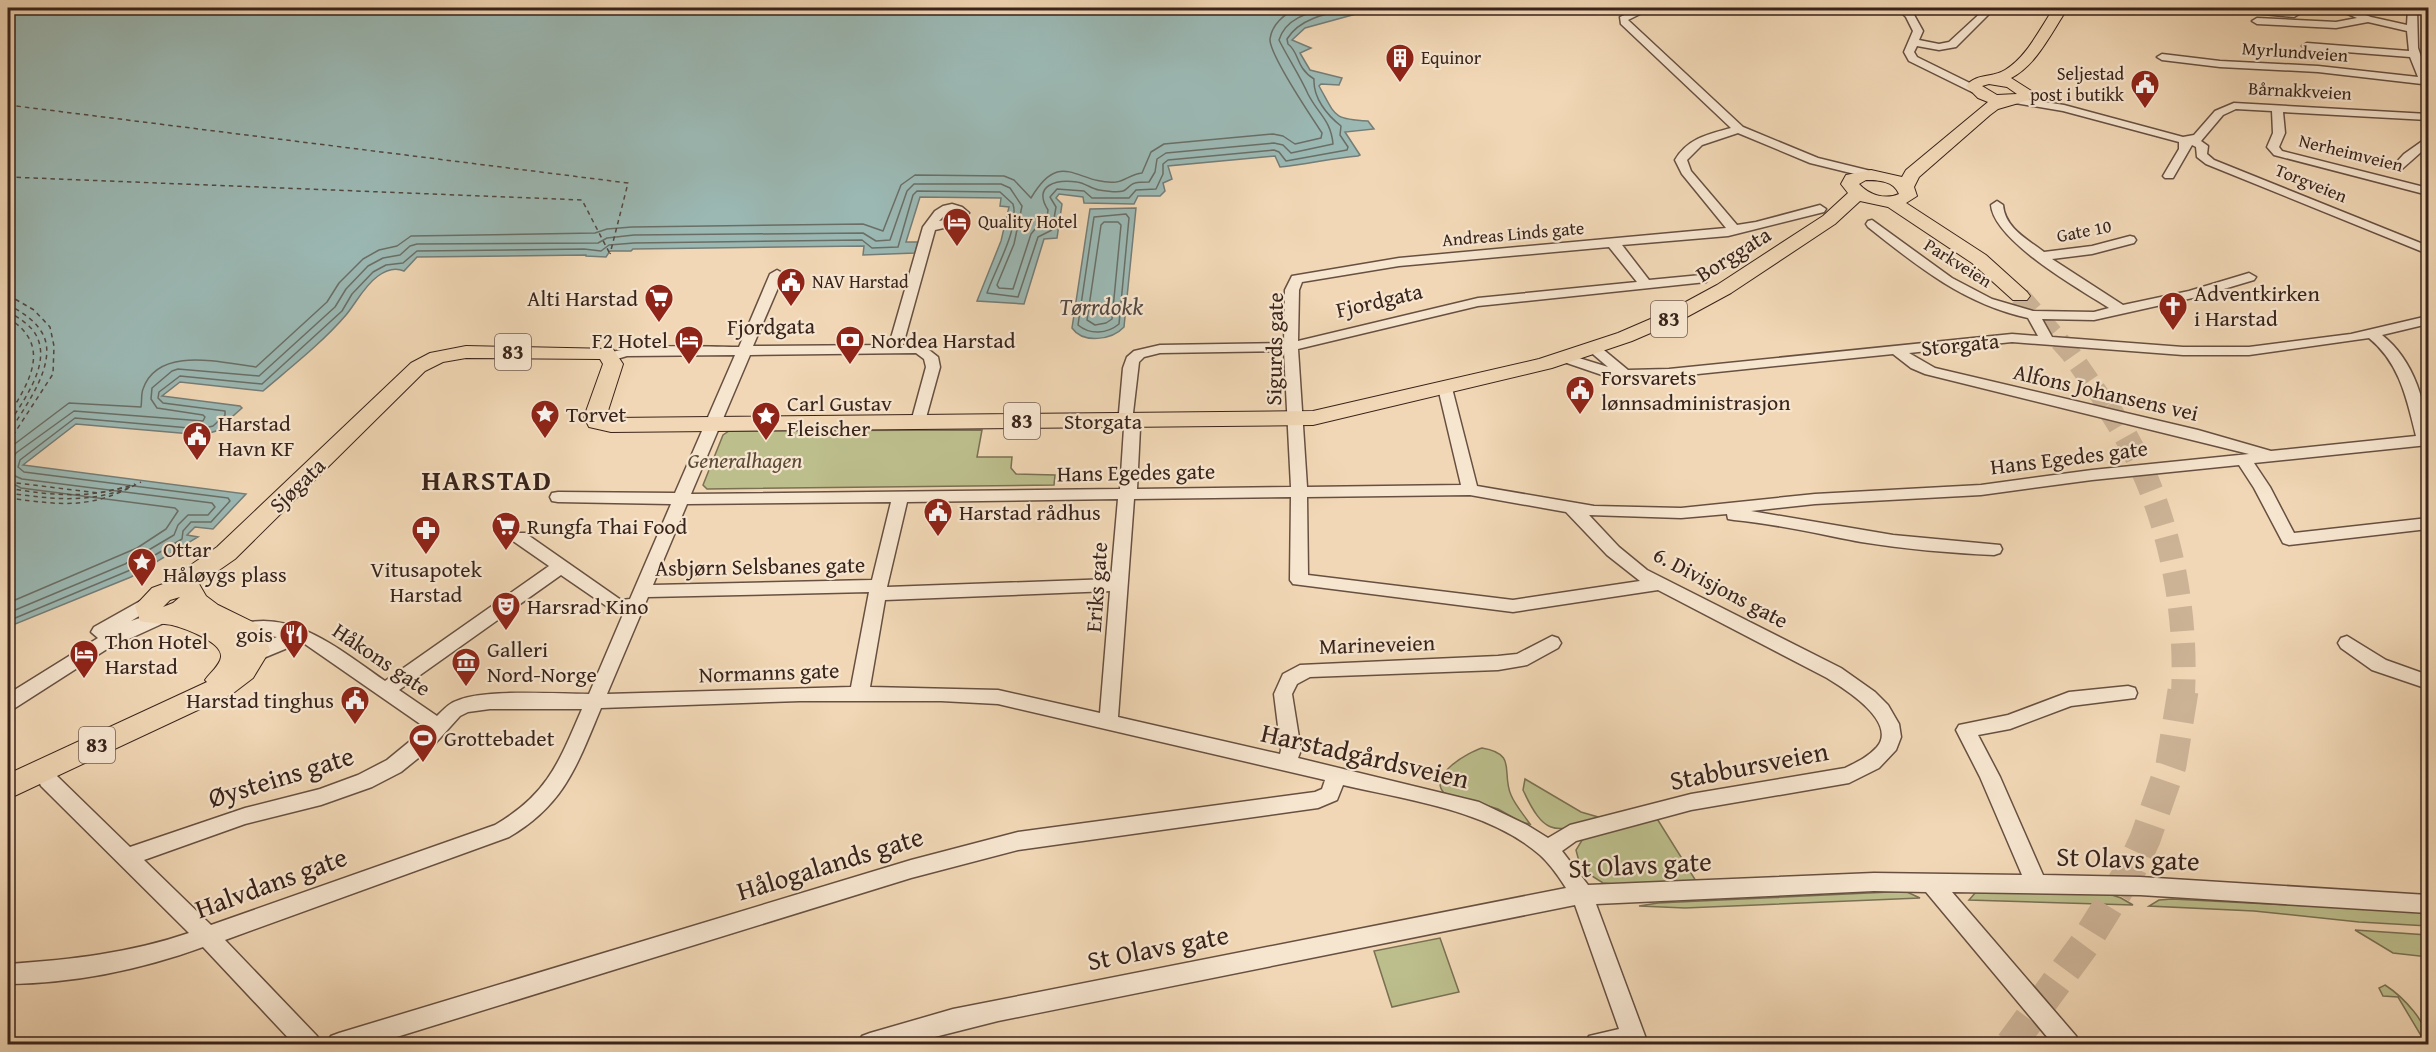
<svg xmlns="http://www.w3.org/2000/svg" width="2436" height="1052" font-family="'Gentium Book Plus',serif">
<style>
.green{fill:#bcbe8c;stroke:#7a7053;stroke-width:1.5}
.water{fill:#9bb8b3;stroke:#747c76;stroke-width:1.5}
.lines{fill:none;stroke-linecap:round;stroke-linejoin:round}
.shore{stroke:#6a6e66;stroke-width:1.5}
.ferry{stroke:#524840;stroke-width:1.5;stroke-dasharray:4.5 4;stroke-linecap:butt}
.highway-tunnel-far2{stroke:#ccb396;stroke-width:20;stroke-dasharray:20 10;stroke-linecap:butt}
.highway-tunnel-far1{stroke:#ccb396;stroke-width:24;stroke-dasharray:24 12;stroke-linecap:butt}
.highway-tunnel{stroke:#ccb396;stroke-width:31;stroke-dasharray:31 15;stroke-linecap:butt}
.minor-casing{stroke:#675041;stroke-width:3}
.highway-casing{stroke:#39231a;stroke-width:2}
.minor{fill:#f6e5cf;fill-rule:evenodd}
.highway{fill:#f1d7b5;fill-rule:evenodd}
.labels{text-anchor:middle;stroke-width:4.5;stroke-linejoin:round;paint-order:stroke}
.far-street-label{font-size:18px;fill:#39231a;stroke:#f6e5cf}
.far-poi-label{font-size:18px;fill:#39231a;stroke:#f6e5cf;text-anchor:start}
.shield{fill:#f6e5cf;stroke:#725d50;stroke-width:1.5}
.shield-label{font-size:21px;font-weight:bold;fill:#39231a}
.street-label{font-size:22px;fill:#39231a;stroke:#f6e5cf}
.poi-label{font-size:22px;fill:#39231a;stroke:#f6e5cf;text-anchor:start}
.park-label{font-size:22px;font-style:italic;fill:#5a4a36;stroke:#f6e5cf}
.water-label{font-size:24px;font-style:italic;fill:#524840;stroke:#f6e5cf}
.near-street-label{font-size:27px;fill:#39231a;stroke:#f6e5cf}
.district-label{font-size:28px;font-weight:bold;letter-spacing:1.5px;fill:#39231a;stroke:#f6e5cf}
</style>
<rect width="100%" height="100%" fill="#f1d7b5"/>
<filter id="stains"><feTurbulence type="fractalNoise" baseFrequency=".00333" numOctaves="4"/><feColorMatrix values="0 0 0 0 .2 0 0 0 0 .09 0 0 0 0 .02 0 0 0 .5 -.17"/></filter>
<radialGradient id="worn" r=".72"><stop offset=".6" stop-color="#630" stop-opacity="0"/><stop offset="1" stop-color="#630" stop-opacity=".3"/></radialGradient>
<g class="green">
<polygon points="982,430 977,457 1012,457 1011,468 1016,474 1055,475 1054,485 707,489 703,485 723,435 729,431"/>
<path d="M 1482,748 C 1518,754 1501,772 1511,795 C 1515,805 1524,815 1530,824 L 1521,822 L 1498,809 L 1444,793 C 1427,775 1469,752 1482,748 Z"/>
<path d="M 1525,779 L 1581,812 L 1605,819 C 1557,830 1547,842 1523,790 Z"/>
<polygon points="1656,817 1696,881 1614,884 1603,883 1581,869 1576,850 1584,837"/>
<polygon points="1985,891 2106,893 2121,898 2133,905 1969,900 1976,892"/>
<polygon points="1890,892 1907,892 1920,898 1685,908 1639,906 1658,903"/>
<polygon points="2172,899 2428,912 2428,926 2359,922 2254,911 2149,906 2159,900"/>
<polygon points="2355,930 2428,935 2428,957 2393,953"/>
<polygon points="1440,938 1459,992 1392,1007 1374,951"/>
<path d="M 2385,985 C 2402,996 2429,1023 2428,1044 L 2426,1044 L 2398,997 L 2383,996 L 2379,988 Z"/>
</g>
<g class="water">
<path d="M 8,8 L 1378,8 L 1305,28 L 1292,40 L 1311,48 L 1300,53 L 1310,70 L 1342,78 L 1339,85 L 1321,84 L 1319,86 C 1336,116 1332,119 1368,121 L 1374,129 L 1345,132 L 1360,155 L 1358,156 C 1331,158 1306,165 1280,167 L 1275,156 L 1168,166 L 1172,179 L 1163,183 L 1165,191 L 1160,196 L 1138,196 L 1134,204 L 1084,203 L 1083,197 L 1059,194 L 1056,198 L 1062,204 L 1057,238 L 1044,239 L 1024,304 L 977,301 L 1001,241 L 1009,207 L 1000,206 L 1001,198 L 920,197 L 906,242 L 918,242 L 915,253 L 863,255 L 864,246 L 633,249 L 631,251 L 610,251 L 606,257 L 586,256 L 586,255 L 417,257 L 404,271 C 395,267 386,270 378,276 C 364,286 356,303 346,315 C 322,343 291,367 263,391 L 180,382 L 162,396 L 240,406 L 242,408 L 216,431 L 203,435 L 76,424 L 23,465 L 246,494 L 213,529 L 195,527 L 187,535 L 198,537 L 131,577 L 8,627 Z"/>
<path d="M 1136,208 L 1124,327 C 1112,340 1083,344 1072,328 L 1090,209 Z"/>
</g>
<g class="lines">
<g class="shore">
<path d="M 1126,214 L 1129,218 L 1119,324 C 1107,334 1090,335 1078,325 L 1094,217 Z"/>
<polygon points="1104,222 1118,222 1121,225 1112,319 1106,323 1095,325 1087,320 1101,225"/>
<path d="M 8,449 L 69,403 L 141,407 C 142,401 141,394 143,389 C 158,345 222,363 256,367 L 327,302 L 339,283 L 363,259 L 379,250 L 397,246 L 411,236 L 595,233 L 607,229 L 632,227 L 863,224 L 883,231 L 901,185 L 915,175 L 1004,176 L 1014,180 L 1031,198 C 1061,147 1077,185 1116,182 C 1125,181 1131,174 1142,173 L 1151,152 L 1164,144 L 1273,134 L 1283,136 L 1295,144 L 1321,138 L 1322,133 C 1312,118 1269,54 1270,39 C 1272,24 1284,15 1296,8"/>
<polyline points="8,481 21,488 175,508 178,511 166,529 137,548 8,603"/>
<path d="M 8,613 L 125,564 L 174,535 L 178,525 L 188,515 L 208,515 L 215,507 L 212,503 L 22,479 L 15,476 C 11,467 10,462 16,453 L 74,411 L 203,421 L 205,417 L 203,415 L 157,408 L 151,399 L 152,388 L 172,371 L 178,369 L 259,376 L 335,307 L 346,289 L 368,266 L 383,258 L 400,255 L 410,246 L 417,244 L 598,243 L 607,238 L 634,235 L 863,233 L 876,241 L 890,240 L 907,191 L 914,184 L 1001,184 L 1010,188 L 1022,206 L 1014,244 L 997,285 L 999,288 L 1013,289 L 1031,234 L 1036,228 L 1046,223 L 1048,210 C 1032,185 1057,179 1077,182 C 1085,183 1092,189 1099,190 C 1105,191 1117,193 1123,191 C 1127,190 1130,184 1135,183 C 1139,182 1145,182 1149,182 L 1155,172 L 1157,159 L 1166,153 L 1274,143 L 1283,145 L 1291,153 L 1333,144 C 1331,120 1318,114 1308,94 C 1300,76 1288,58 1279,40 C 1286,18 1308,13 1328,8"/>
<path d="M 8,621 L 128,571 L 182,539 L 183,531 L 191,522 L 211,522 L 230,501 L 228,498 L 24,472 L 18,467 L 20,460 L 75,418 L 201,429 L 213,426 L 225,415 L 225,411 L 163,403 L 158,398 L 159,392 L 180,376 L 262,384 L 342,311 L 352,294 L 373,272 L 386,265 L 403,263 L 417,251 L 584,249 L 601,251 L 609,245 L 634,243 L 862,240 L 872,248 L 898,247 L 913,195 L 917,191 L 1000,192 L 1013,204 C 1020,228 995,269 987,293 L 1018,297 L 1038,237 L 1052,230 L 1056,207 L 1050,197 L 1057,189 L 1084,191 L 1092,198 L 1129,198 L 1136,190 L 1156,189 L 1163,174 L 1163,164 L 1168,160 L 1274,150 L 1279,152 L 1286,161 L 1347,150 L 1348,147 L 1340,135 L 1341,126 C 1327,115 1313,98 1314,79 C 1295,67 1300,53 1288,44 L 1287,39 C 1301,16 1332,13 1356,8"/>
</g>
<g class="ferry">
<polyline points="8,105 628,183 610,254"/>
<polyline points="8,177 582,200 610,254"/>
<polyline points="8,295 34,310 50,327 54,346 53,374 8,443"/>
<path d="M 8,304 C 20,312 33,318 41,331 C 61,361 24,408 8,434"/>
<path d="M 8,311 C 18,318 30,324 36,335 C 52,364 23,401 8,425"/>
<path d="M 8,318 C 53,345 29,383 8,416"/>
<polyline points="8,482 99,493 126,487"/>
<path d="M 8,488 C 52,496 92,499 135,484"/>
<path d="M 8,493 C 51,499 89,504 130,487"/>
<path d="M 8,498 C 64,505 89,510 141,482"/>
</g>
<polyline class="highway-tunnel-far2" points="2020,296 2071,354 2108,407"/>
<path class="highway-tunnel-far1" d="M 2107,406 C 2163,487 2188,595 2183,693"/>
<polyline class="highway-tunnel" points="2011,1044 2084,945 2132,867 2145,839 2171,765 2183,691"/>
<g class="minor-casing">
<g id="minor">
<path d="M 1640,8 L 1681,8 L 1677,11 L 1642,13 L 1628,20 L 1743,127 L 1818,158 L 1875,172 L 1875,176 L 1871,178 L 1810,163 L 1738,133 L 1702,145 L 1687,160 L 1691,171 L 1737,225 L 1756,222 L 1820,205 L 1826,209 L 1824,212 L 1728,236 L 1622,245 L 1649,280 L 1701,275 L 1706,276 L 1708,279 L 1706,282 L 1478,306 L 1298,349 L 1307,487 L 1461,485 L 1438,388 L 1445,384 L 1452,388 L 1477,486 L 1594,506 L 1681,508 L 1815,494 L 1981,485 L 2092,470 L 2249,454 L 1925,374 L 1911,368 L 1893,354 L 1669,377 L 1625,378 L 1602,375 L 1561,361 L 1559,358 L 1566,354 L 1608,367 L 1587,349 L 1594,345 L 1599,346 L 1628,370 L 1669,369 L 2012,334 L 2038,336 L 2028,318 C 1964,304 1917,266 1868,227 L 1866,224 L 1868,221 L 1872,220 L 1952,278 L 1992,299 L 2033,311 L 2094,312 L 2109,308 C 2079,289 1994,241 1991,205 L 1997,201 L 2003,205 C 2005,228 2027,239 2044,252 L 2092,246 L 2130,236 L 2134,237 L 2136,240 L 2134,243 L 2092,254 L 2052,259 L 2123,305 L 2189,291 L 2249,273 L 2256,277 L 2254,280 L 2197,297 L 2094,320 L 2042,319 L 2052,337 L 2183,347 L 2249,347 L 2351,334 L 2428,316 L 2428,324 L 2382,335 C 2414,360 2428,406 2428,445 L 2254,463 L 2270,487 L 2294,533 L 2428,518 L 2428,529 L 2289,545 L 2283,543 L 2254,488 L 2239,465 L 2092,480 L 1981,495 L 1815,504 L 1751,511 L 1893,535 L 2000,545 L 2002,549 L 2000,553 L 1994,555 C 1949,553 1905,549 1861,542 C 1819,534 1777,524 1734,520 L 1728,519 L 1727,514 L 1681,518 L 1589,515 L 1619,547 L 1647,570 L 1841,668 L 1875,692 L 1888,705 L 1899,724 L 1901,737 L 1896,750 L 1879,768 L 1849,783 L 1691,810 L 1576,841 L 1562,851 L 1588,885 L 1874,873 L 2022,875 L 1980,777 L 1956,730 L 1959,725 L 2008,715 L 2069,692 L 2128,686 L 2135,688 L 2137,693 L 2135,698 L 2071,706 L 2010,729 L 1978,735 L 2000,777 L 2043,875 L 2140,877 L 2428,895 L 2428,913 L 2140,895 L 1952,892 L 2076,1036 L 2080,1044 L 2053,1044 L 1926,892 L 1874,891 L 1596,904 L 1648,1044 L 1585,1044 L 1589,1036 L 1619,1029 L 1575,905 L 998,1021 L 907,1044 L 858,1044 L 862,1036 L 870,1033 L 953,1009 L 1566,888 C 1559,877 1550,864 1540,855 C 1489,810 1407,800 1343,785 L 1337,800 L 1318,808 L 1018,850 L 911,878 L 374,1044 L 327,1044 L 331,1036 L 339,1033 L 911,860 L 1018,832 L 1315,792 L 1322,789 L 1325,780 L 998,704 L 941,701 L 800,701 L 601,708 C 577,765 565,804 509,837 L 225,940 L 317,1036 L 321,1044 L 294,1044 L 203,947 C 140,970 75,983 8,984 L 8,964 C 70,960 130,953 189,933 L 41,786 L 34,770 L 37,764 L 44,762 L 51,764 L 56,775 L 130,847 L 245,808 L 320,789 L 358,775 L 387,760 L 426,728 L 302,642 L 261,659 L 255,661 L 249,659 L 246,654 L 249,649 L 277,637 C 265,634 253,637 242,634 L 239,629 L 242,624 C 294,609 344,653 385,681 L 549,566 L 513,541 L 511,537 L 513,533 L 525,533 L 621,600 L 630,599 L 671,504 L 558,502 L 552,501 L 550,497 L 552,493 L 558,492 L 675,493 L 735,355 L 627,356 L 610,361 L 605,360 L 603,357 C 617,342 714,347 739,347 L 770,274 L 777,270 L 784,274 L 753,346 L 889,345 L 923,227 L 935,211 L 943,206 L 952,204 L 962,207 L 969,213 L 957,225 L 935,230 L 903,345 L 924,346 L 938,357 L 940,367 L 924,425 L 919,427 L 911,422 L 926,367 L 924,359 L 916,353 L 750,355 L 691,494 L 1120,489 L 1124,428 L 1119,413 L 1123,368 L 1127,357 L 1134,351 L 1160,345 L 1284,343 L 1285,290 L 1292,276 L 1399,258 L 1726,228 L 1682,174 L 1675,160 C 1688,138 1709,134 1731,128 L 1621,24 L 1620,17 ZM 953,212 L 955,214 L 949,219 L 939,221 L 947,213 ZM 1609,247 L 1637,282 L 1478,298 L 1298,341 L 1299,290 L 1302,282 L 1399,266 ZM 2369,338 C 2400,363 2407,400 2416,436 L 2271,451 L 2198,430 L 1935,368 L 1909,353 L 2012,342 L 2183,355 L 2249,355 ZM 1284,351 L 1291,487 L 1137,489 L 1140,428 L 1133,413 L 1139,362 L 1144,357 L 1160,353 ZM 1470,495 L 1566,512 L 1607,555 L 1640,581 L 1513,600 L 1308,575 L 1307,497 ZM 1291,497 L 1290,580 L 1293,584 L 1513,612 L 1658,590 L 1827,678 C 1845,689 1898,722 1877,747 C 1868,757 1857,762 1845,768 L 1691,794 L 1570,825 L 1548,838 L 1527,825 L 1479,802 L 1298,758 L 1301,750 L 1292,694 L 1297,684 L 1310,677 L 1498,670 L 1527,665 L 1558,648 L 1561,643 L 1558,638 L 1552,636 L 1517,654 L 1498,656 L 1300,665 L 1283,674 L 1274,694 L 1281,750 L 1280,754 L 1118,717 L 1134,499 ZM 1118,499 L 1111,579 L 887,587 L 907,502 ZM 891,502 L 872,580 L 653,585 L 687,504 ZM 561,575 L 612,610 L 624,612 L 589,694 C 557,694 486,689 459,700 C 449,703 444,709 437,716 L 399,690 ZM 1110,591 L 1100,713 L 998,690 L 870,687 L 885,600 ZM 869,592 L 851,687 L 607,694 L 648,597 ZM 490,709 L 582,709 C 559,762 548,794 495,825 L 211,925 L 144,860 L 245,824 L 321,805 L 372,787 L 401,772 L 432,747 L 460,716 L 468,712 Z"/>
<polygon points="1897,8 1906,8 1913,13 1923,31 1919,40 1939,44 1949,42 1986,8 1995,8 1956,47 1939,50 1917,46 1914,52 1917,57 1980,88 1980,92 1972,92 1909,61 1904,52 1913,31 1906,17"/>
<polygon points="2096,8 2105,8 2099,13 2094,10"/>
<polygon points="2240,8 2294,11 2299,14 2294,17 2244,12 2241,11"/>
<polygon points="2334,8 2346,8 2371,17 2407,25 2408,8 2417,8 2418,48 2428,77 2428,88 2422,84 2318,72 2220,67 2162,60 2157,57 2162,54 2220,61 2318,66 2418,77 2410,57 2307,49 2302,46 2307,43 2409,51 2407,31 2368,22 2336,28 2257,24 2252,21 2257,18 2336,22 2357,18"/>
<polygon points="2013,97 2064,105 2183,137 2194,135 2215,111 2234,103 2428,114 2428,120 2283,112 2285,133 2279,147 2282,151 2428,188 2428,195 2274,155 2267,147 2273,133 2272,111 2236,109 2223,115 2201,141 2208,146 2207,154 2214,160 2428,246 2428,254 2206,164 2197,157 2196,147 2192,145 2173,178 2165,178 2163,176 2179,149 2179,142 2063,111 2009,102 2008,100"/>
<polygon points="2428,137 2428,146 2402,169 2394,169 2392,167 2404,154"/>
<polygon points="151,595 157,597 160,601 157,605 131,621 160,611 166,612 169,617 166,622 107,649 15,708 8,710 8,694 98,638 91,632 94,627"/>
<polygon points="2347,636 2386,660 2428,675 2428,689 2372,670 2341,648 2338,643 2341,638"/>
</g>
</g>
<g class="highway-casing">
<path id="highway" d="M 2054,8 L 2068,8 C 2052,31 2037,65 2011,78 L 2033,92 L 2029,100 L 1998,109 L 1990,115 L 1919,177 L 1914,187 L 1917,196 L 1906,203 L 1986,255 L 2027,292 L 2030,296 L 2027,300 L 2013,300 L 1972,263 L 1888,207 L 1860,201 L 1835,224 L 1731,293 L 1683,319 L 1632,341 L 1552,368 L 1313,425 L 611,432 L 589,427 L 584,417 L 603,364 L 600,359 L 466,358 L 443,362 L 425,371 L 235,559 L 199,584 L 206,596 L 218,605 L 261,626 L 270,650 L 253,678 L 232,694 L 8,799 L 8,774 L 207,682 L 205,680 C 210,673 220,665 221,657 C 223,642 184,628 172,625 C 162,623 153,624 140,621 L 135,606 L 152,588 L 163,584 L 217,547 L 411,363 L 430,353 L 466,346 L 613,349 L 623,364 L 606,417 L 611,418 L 1313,411 L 1539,359 L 1618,333 L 1669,311 L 1717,285 L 1823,216 L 1848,193 L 1841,184 L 1846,175 L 1871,170 L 1902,177 L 1906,170 L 1988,102 L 1978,98 L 1966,86 C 1976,73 1992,78 2005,70 C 2027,57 2040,28 2054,8 ZM 1989,84 L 2007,87 L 2017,94 L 1997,95 L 1982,86 ZM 1866,180 C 1879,180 1894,181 1899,194 C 1885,200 1869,195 1859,184 ZM 180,597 L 173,603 L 163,607 L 170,600 Z"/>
</g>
<use href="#minor" class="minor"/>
<use href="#highway" class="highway"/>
</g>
<defs>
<g id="building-pin" transform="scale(1.5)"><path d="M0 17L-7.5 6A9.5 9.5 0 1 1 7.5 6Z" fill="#8f2418" stroke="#f6e5cf"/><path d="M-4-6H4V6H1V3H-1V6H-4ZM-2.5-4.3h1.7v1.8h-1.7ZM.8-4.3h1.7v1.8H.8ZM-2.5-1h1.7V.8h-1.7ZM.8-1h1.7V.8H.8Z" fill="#fff"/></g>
<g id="civic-pin" transform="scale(1.5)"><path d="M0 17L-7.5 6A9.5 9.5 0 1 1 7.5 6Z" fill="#8f2418" stroke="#f6e5cf"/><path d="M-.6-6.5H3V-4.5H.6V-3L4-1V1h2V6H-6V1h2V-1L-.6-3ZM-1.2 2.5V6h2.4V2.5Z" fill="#fff"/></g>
<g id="hotel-pin" transform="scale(1.5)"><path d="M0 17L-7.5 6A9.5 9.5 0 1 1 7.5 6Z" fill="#8f2418" stroke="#f6e5cf"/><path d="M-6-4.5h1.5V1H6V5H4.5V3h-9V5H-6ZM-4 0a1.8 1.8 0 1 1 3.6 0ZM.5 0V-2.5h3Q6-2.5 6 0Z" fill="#fff"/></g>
<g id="supermarket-pin" transform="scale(1.5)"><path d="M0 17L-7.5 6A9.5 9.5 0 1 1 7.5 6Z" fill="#8f2418" stroke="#f6e5cf"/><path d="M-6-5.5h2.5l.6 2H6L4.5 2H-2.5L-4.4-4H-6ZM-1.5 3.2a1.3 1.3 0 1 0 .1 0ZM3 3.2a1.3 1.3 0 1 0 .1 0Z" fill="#fff"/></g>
<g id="church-pin" transform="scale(1.5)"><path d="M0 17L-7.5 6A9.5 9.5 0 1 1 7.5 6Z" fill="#8f2418" stroke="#f6e5cf"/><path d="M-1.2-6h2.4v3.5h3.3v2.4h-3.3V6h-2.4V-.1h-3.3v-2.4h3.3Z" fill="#fff"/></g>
<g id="bank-pin" transform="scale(1.5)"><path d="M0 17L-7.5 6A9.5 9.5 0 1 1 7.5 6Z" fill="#8f2418" stroke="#f6e5cf"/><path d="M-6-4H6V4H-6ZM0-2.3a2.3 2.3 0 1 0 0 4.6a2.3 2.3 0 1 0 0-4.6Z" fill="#fff"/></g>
<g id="sight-pin" transform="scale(1.5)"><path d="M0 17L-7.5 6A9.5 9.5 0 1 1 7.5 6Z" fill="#8f2418" stroke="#f6e5cf"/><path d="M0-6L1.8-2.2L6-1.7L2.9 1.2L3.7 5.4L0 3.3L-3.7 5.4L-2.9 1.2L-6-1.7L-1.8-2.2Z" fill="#fff"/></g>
<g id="pharmacy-pin" transform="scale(1.5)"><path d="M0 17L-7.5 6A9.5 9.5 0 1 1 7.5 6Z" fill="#8f2418" stroke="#f6e5cf"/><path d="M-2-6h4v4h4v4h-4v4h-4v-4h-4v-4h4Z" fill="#fff"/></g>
<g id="theatre-pin" transform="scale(1.5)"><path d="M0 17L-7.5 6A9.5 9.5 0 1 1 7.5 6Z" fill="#8f2418" stroke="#f6e5cf"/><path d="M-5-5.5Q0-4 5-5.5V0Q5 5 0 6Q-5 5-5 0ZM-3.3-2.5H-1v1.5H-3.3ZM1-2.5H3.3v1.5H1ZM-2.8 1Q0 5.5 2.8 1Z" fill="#fff"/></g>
<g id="restaurant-pin" transform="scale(1.5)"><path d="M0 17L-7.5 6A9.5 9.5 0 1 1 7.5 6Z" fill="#8f2418" stroke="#f6e5cf"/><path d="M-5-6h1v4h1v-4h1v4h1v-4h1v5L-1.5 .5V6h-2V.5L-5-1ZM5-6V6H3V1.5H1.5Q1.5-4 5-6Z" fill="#fff"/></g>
<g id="museum-pin" transform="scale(1.5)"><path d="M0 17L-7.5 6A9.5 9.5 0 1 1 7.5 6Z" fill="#8f2418" stroke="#f6e5cf"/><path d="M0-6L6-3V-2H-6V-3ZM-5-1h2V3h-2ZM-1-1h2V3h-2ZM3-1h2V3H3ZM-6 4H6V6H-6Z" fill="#fff"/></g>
<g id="stadium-pin" transform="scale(1.5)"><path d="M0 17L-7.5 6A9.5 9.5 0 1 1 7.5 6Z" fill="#8f2418" stroke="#f6e5cf"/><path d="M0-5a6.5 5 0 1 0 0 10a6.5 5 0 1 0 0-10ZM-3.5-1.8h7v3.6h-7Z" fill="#fff"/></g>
</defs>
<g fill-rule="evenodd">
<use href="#building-pin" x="1400" y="58"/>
<use href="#civic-pin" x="2145" y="84"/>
<use href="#hotel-pin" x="957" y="222"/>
<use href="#civic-pin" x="791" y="282"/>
<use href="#supermarket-pin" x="659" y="298"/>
<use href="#church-pin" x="2173" y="306"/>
<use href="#hotel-pin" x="689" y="340"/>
<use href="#bank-pin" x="850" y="340"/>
<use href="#civic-pin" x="1580" y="390"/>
<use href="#sight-pin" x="545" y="414"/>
<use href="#sight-pin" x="766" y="416"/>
<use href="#civic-pin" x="197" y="436"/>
<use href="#civic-pin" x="938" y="512"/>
<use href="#supermarket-pin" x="506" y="526"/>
<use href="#pharmacy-pin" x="426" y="530"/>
<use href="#sight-pin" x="142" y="562"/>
<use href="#theatre-pin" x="506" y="606"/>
<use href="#restaurant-pin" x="294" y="634"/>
<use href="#hotel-pin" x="84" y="654"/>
<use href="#museum-pin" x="466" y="662"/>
<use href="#civic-pin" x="355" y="700"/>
<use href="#stadium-pin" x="423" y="738"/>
</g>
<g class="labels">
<g class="far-street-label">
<text transform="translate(2295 52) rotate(4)" y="6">Myrlundveien</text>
<text transform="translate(2300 91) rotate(3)" y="6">Bårnakkveien</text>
<text transform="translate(2351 153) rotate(14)" y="6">Nerheimveien</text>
<text transform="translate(2311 183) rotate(22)" y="6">Torgveien</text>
<text transform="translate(2084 231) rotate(-11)" y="6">Gate 10</text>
<text transform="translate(1513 234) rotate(-5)" y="6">Andreas Linds gate</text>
<text transform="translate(1958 263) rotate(32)" y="6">Parkveien</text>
</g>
<g class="far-poi-label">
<text x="1421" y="64">Equinor</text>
<text x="2124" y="80" text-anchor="end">Seljestad<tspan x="2124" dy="21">post i butikk</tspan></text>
<text x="978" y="228">Quality Hotel</text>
<text x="812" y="288">NAV Harstad</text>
</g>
<g class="shield">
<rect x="1651" y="301" width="36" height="36" rx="4.5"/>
<rect x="495" y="334" width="36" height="36" rx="4.5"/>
<rect x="1004" y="403" width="36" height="36" rx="4.5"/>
<rect x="79" y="727" width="36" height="36" rx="4.5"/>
</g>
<g class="shield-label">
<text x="1669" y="326">83</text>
<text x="513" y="359">83</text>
<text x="1022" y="428">83</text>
<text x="97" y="752">83</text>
</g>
<g class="street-label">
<text transform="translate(1733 254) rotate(-32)" y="8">Borggata</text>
<text transform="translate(1379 300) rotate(-13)" y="8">Fjordgata</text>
<text transform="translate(771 326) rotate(-1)" y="8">Fjordgata</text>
<text transform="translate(1960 344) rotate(-6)" y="8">Storgata</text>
<text transform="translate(1274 349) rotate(-89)" y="8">Sigurds gate</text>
<text transform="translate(2106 392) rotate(13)" y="8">Alfons Johansens vei</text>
<text x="1103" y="429">Storgata</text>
<text transform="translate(2069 457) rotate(-7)" y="8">Hans Egedes gate</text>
<text transform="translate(1136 472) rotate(-1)" y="8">Hans Egedes gate</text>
<text transform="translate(297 485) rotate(-44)" y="8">Sjøgata</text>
<text transform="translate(760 566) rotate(-1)" y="8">Asbjørn Selsbanes gate</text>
<text transform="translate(1096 587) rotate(-86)" y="8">Eriks gate</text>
<text transform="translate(1721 587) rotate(28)" y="8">6. Divisjons gate</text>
<text transform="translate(1377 644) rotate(-2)" y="8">Marineveien</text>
<text transform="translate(382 659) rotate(34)" y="8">Håkons gate</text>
<text transform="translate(769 672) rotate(-2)" y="8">Normanns gate</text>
</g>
<g class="poi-label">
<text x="2194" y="301">Adventkirken<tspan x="2194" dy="25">i Harstad</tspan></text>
<text x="638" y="306" text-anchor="end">Alti Harstad</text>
<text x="668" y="348" text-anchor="end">F2 Hotel</text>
<text x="871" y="348">Nordea Harstad</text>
<text x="1601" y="385">Forsvarets<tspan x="1601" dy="25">lønnsadministrasjon</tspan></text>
<text x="787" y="411">Carl Gustav<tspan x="787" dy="25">Fleischer</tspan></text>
<text x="566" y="422">Torvet</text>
<text x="218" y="431">Harstad<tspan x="218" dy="25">Havn KF</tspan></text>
<text x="959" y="520">Harstad rådhus</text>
<text x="527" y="534">Rungfa Thai Food</text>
<text x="163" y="557">Ottar<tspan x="163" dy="25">Håløygs plass</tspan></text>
<text x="426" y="577" text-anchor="middle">Vitusapotek<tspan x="426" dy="25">Harstad</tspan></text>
<text x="527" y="614">Harsrad Kino</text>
<text x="273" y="642" text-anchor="end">gois</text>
<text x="105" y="649">Thon Hotel<tspan x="105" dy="25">Harstad</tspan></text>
<text x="487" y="657">Galleri<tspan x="487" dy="25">Nord-Norge</tspan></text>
<text x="334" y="708" text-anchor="end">Harstad tinghus</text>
<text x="444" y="746">Grottebadet</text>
</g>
<g class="park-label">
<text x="745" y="468">Generalhagen</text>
</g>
<g class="water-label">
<text x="1101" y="315">Tørrdokk</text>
</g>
<g class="near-street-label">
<text transform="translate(1365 756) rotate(13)" y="9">Harstadgårdsveien</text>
<text transform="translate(1749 766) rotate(-11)" y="9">Stabbursveien</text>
<text transform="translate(281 777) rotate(-17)" y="9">Øysteins gate</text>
<text transform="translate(2128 859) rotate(2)" y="9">St Olavs gate</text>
<text transform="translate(830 864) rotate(-17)" y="9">Hålogalands gate</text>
<text transform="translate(1640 865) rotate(-3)" y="9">St Olavs gate</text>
<text transform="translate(271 883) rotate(-20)" y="9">Halvdans gate</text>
<text transform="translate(1158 948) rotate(-11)" y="9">St Olavs gate</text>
</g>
<g class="district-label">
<text x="487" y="490">HARSTAD</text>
</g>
</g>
<rect width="2436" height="1052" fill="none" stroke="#f1d7b5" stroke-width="30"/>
<rect x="9" y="9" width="2418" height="1034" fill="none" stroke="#39231a" stroke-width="3"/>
<rect x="15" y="15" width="2406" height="1022" fill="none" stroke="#39231a" stroke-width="1.5"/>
<rect width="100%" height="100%" filter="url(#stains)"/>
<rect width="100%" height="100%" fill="url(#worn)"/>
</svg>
